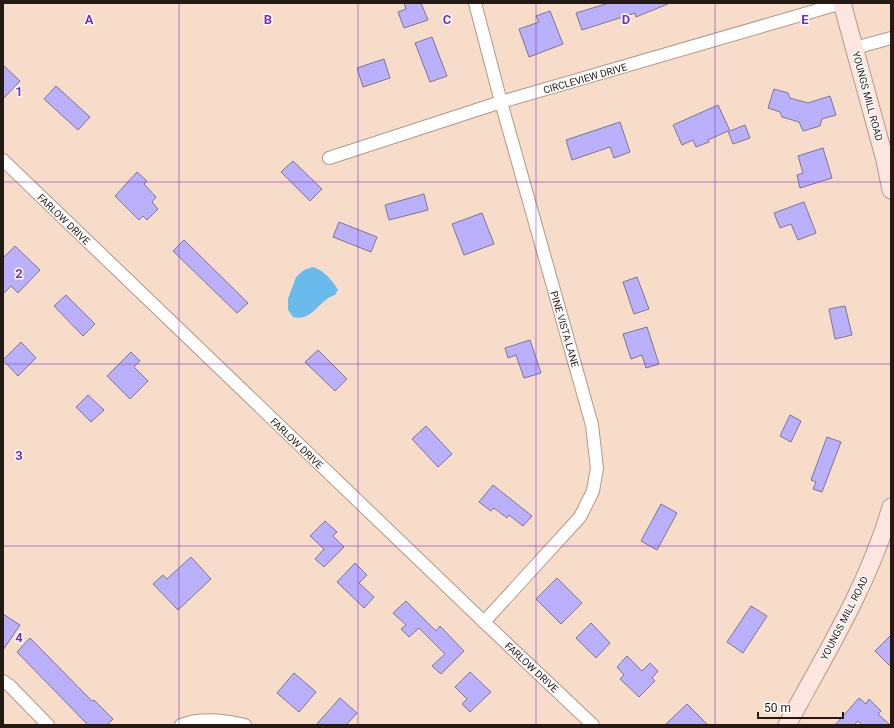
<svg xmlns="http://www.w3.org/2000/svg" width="894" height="728" font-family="Roboto,sans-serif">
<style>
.water{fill:#6abbed}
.building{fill:#bab0fc;stroke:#7a7791}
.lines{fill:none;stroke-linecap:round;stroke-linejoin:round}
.street-casing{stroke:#b29987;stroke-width:14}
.secondary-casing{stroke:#b29987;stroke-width:19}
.street{stroke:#fff;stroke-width:12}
.secondary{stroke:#fee5df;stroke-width:17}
.grid{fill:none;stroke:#7b2cbf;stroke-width:1;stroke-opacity:0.55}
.labels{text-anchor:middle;stroke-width:3;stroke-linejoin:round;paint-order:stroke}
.street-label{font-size:10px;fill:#231a13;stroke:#fff}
.grid-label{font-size:13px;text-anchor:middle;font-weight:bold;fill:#7b2cbf;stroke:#fff;stroke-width:3;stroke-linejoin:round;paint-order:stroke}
</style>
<rect width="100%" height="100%" fill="#f6dcc9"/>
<path class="water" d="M 313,267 C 325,271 331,279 338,290 L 335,295 C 318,300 313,322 293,317 L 288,310 L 288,299 L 296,277 L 304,270 Z"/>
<g class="building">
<polygon points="404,3 421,3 428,20 404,28 398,12 406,9"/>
<polygon points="609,3 670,3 636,17 635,13 582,30 576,13"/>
<polygon points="550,11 563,44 529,57 519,29 539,22 536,16"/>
<polygon points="432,37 447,76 430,82 415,43"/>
<polygon points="384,59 390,78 363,87 357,68"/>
<polygon points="3,65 20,81 3,99"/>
<polygon points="56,86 90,117 78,130 44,99"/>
<polygon points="774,89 788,93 790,98 808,103 830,96 836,115 822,119 820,126 803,131 799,122 782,117 780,112 768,108"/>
<polygon points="718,105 730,131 745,125 750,138 733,144 728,131 708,140 709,142 696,147 693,140 682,145 673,125"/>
<polygon points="620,122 630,152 614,158 610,147 572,160 566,140"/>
<polygon points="823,148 832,178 800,188 797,175 803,173 798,156"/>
<polygon points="293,161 322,189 310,201 281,172"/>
<polygon points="137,172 147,181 144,184 156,197 152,202 158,209 147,220 143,216 139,220 115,196"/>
<polygon points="424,194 428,210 389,220 385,205"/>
<polygon points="804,202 816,233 798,240 791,224 780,228 774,213"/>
<polygon points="482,213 494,244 464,255 452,224"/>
<polygon points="339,222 377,237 371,252 333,237"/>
<polygon points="184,240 248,303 237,313 173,251"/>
<polygon points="15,246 40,270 18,293 11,286 3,294 3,258"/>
<polygon points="637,277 649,309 634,314 623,282"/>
<polygon points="66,295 95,324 83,336 54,306"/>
<polygon points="845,306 852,335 835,339 829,309"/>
<polygon points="647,327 659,364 646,368 642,355 631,359 623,334"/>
<polygon points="530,340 541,373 524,378 516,355 508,358 505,348"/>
<polygon points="21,342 36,358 18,376 3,360"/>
<polygon points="318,350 347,379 335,391 305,362"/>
<polygon points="131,352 140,361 134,367 148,381 130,399 107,376"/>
<polygon points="88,395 104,410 91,422 76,407"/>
<polygon points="790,415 801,421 791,442 780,436"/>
<polygon points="426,426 452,454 438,467 412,439"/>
<polygon points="827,437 841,442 822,492 813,489 816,482 811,480"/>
<polygon points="493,485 532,516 523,526 509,515 507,518 494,508 491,511 479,502"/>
<polygon points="661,504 677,513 657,550 641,541"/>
<polygon points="325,521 337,532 333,536 344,547 324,567 315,559 324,549 310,536"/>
<polygon points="191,557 211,579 178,610 153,584 163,575 167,579"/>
<polygon points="355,563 367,575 359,583 374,597 364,608 337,582"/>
<polygon points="557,578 582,603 561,624 536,599"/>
<polygon points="406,601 436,631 440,626 464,651 441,674 432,666 445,654 419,628 409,637 401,629 406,625 393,613"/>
<polygon points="751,606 767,616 743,653 727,642"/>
<polygon points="3,614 20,625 3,650"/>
<polygon points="591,623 610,643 596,658 576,638"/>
<polygon points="891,635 891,667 875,651"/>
<polygon points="30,638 92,701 94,700 113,719 107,725 88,725 17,652"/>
<polygon points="627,656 642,671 650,663 658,671 652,678 655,681 639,697 620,679 624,675 617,667"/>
<polygon points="470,672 491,692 470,712 462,704 467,699 455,687"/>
<polygon points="294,673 316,692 299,712 277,693"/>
<polygon points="340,698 357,713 346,725 316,725"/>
<polygon points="859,698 866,704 869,699 881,711 878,714 890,725 862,725 858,721 854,725 835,725"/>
<polygon points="687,704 708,725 665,725"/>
</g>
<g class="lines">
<g class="street-casing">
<g id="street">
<polyline points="475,3 501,102 592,425 597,468 593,491 580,517 484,622"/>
<polyline points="855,48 891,38"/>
<polyline points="329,158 501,102 842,3"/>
<polyline points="3,160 484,622 593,725"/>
<polyline points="3,681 9,685 48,725"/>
<path d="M 181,725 C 201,717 224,720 245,725"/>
</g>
</g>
<g class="secondary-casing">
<g id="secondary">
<polyline points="842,3 885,160 891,190"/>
<path d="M 787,725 C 825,655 869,584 891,507"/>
</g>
</g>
<use href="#street" class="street"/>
<use href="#secondary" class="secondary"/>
</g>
<path class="grid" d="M 179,3 L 179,725M 358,3 L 358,725M 536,3 L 536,725M 715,3 L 715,725M 3,182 L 891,182M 3,364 L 891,364M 3,546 L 891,546"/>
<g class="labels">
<g class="street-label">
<text transform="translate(585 78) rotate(-16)" y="4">CIRCLEVIEW DRIVE</text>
<text transform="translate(868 96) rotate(75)" y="4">YOUNGS MILL ROAD</text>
<text transform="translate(64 219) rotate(44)" y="4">FARLOW DRIVE</text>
<text transform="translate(565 329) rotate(74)" y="4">PINE VISTA LANE</text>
<text transform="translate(297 443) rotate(44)" y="4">FARLOW DRIVE</text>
<text transform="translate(844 618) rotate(-63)" y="4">YOUNGS MILL ROAD</text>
<text transform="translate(532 667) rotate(43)" y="4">FARLOW DRIVE</text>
</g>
</g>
<g class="grid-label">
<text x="89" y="24">A</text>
<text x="268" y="24">B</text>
<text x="447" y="24">C</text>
<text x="626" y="24">D</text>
<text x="805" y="24">E</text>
<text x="19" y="96">1</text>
<text x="19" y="278">2</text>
<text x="19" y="460">3</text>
<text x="19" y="642">4</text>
</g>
<rect width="894" height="728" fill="none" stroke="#231a13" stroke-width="8"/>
<path d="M758 712v6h85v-6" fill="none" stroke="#231a13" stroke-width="2"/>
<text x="764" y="712" font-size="12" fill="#231a13" stroke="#ffffff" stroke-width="3" paint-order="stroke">50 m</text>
</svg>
